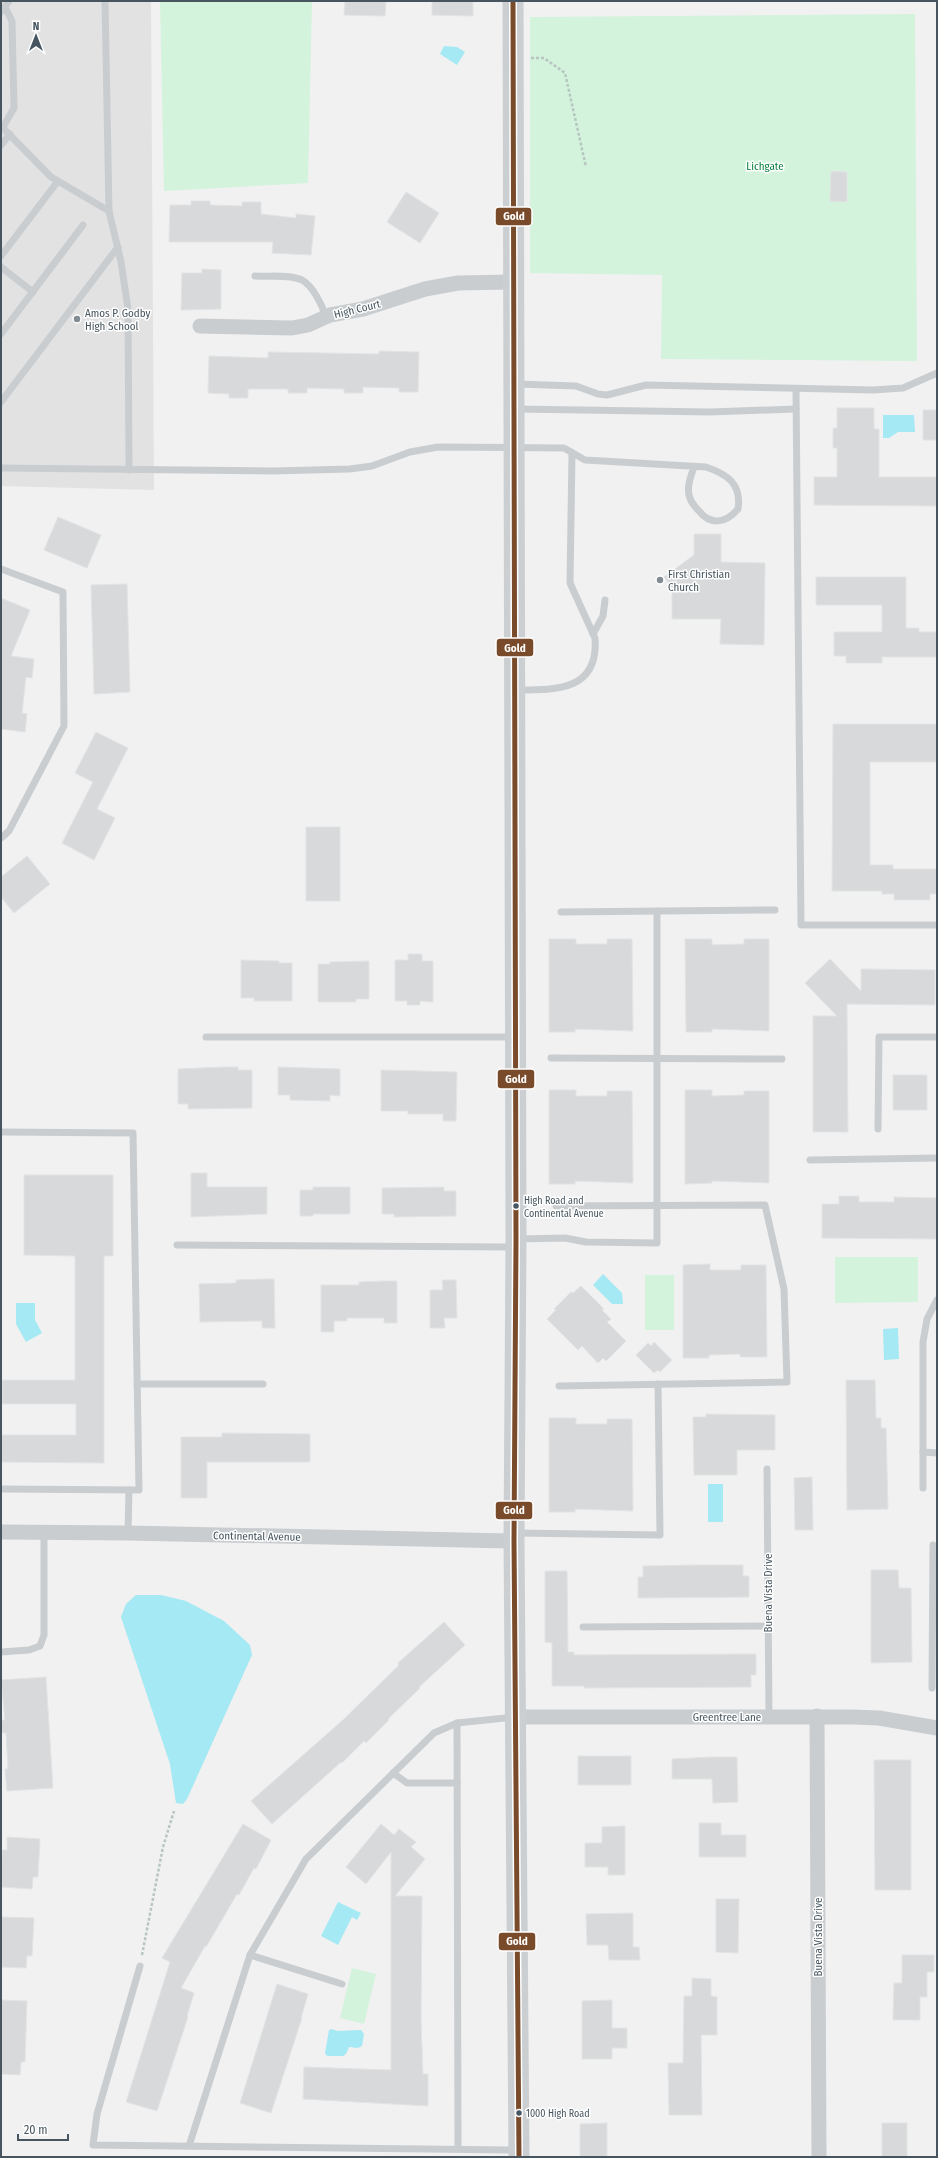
<svg xmlns="http://www.w3.org/2000/svg" width="938" height="2158" font-family="'Fira Sans Condensed',sans-serif">
<style>
.education{fill:#e3e2e3}
.green{fill:#d3f3dd}
.water{fill:#a4e9f4}
.building{fill:#d8d9db;stroke:#e2e3e4}
.lines{fill:none;stroke-linecap:round;stroke-linejoin:round}
.path{stroke:#b7c6c0;stroke-width:2.5;stroke-dasharray:3 2;stroke-linecap:butt}
.lane{stroke:#cacdd0;stroke-width:7}
.street{stroke:#cacdd0;stroke-width:15}
.secondary{stroke:#cbcfd2;stroke-width:21}
.bus-1-casing{stroke:#fff;stroke-width:8}
.bus-1{stroke:#7a4b2a;stroke-width:5}
.poi-dot{fill:#828c92;stroke:#fff;stroke-width:1.5}
.bus-dot{fill:#46555f;stroke:#fff;stroke-width:1.5}
.labels{text-anchor:middle;stroke-width:3;stroke-linejoin:round;paint-order:stroke}
.bus-label{font-size:10px;fill:#46555f;stroke:#fff;text-anchor:start}
.park-label{font-size:11px;fill:#0d8340;stroke:#fff}
.street-label{font-size:11px;fill:#46555f;stroke:#fff}
.poi-label{font-size:11px;fill:#46555f;stroke:#fff;text-anchor:start}
.line-badge{stroke:#fff;stroke-width:1.5}
.badge-label{font-size:11px;text-anchor:middle;font-weight:bold;fill:#fff}
</style>
<rect width="100%" height="100%" fill="#f1f1f1"/>
<polygon class="education" points="1,1 151,1 154,490 1,486"/>
<g class="green">
<polygon points="160,1 312,1 308,183 164,191"/>
<polygon points="915,14 917,361 661,359 662,275 530,273 530,17"/>
<polygon points="835,1257 918,1257 918,1302 835,1303"/>
<rect x="645" y="1275" width="29" height="55"/>
<polygon points="352,1968 376,1974 364,2024 340,2018"/>
</g>
<g class="water">
<polygon points="444,46 457,47 465,52 457,65 440,54"/>
<polygon points="883,415 914,415 915,432 898,432 889,438 883,438"/>
<polygon points="603,1274 622,1293 623,1304 612,1304 593,1285"/>
<polygon points="16,1303 35,1303 35,1320 42,1333 26,1342 16,1324"/>
<polygon points="898,1328 899,1359 884,1360 883,1329"/>
<rect x="708" y="1484" width="15" height="38"/>
<polygon points="136,1595 161,1595 186,1601 224,1621 250,1645 252,1655 187,1799 183,1804 176,1803 170,1764 121,1617 126,1604"/>
<polygon points="338,1902 361,1913 357,1920 352,1917 338,1945 321,1936"/>
<polygon points="332,2029 337,2031 361,2030 364,2034 362,2046 358,2048 349,2047 346,2054 343,2056 327,2056 325,2053 329,2030"/>
</g>
<g class="building">
<polygon points="345,1 386,1 385,16 344,15"/>
<polygon points="432,1 473,1 473,16 432,15"/>
<polygon points="831,171 847,172 847,202 830,201"/>
<polygon points="406,192 439,213 420,243 387,222"/>
<polygon points="191,201 210,201 210,205 242,206 242,202 261,202 261,214 296,218 296,214 315,216 311,255 272,253 273,242 169,242 170,205 191,205"/>
<polygon points="202,269 221,270 221,309 181,310 182,273 202,273"/>
<polygon points="379,351 419,352 418,392 399,392 399,388 363,387 363,393 344,393 344,389 307,388 307,393 288,393 288,389 248,389 248,398 229,398 229,394 208,393 209,356 268,358 268,352 379,354"/>
<polygon points="837,408 874,408 874,429 879,429 879,477 937,477 937,506 814,505 814,477 837,477 837,448 833,448 833,428 837,428"/>
<rect x="923" y="410" width="14" height="30"/>
<polygon points="58,517 101,535 87,568 44,550"/>
<polygon points="694,534 721,534 721,562 765,563 764,645 720,644 721,619 672,619 672,588 664,577 694,555"/>
<polygon points="816,577 906,577 906,628 919,628 919,632 937,632 937,657 882,657 882,663 846,663 846,656 834,656 834,632 882,632 882,605 816,605"/>
<polygon points="127,584 130,692 94,694 91,585"/>
<polygon points="1,598 30,610 11,656 34,659 32,678 26,677 22,713 27,714 25,732 1,729"/>
<polygon points="833,724 937,724 937,762 870,762 870,865 893,865 893,869 937,869 937,894 930,894 930,900 894,900 894,894 882,894 882,891 832,891"/>
<polygon points="96,732 128,748 97,809 115,818 94,860 62,843 93,782 75,773"/>
<rect x="306" y="827" width="34" height="74"/>
<polygon points="27,856 50,884 14,913 1,897 1,877"/>
<polygon points="549,939 576,939 576,944 607,944 607,939 632,939 633,1031 575,1029 575,1032 549,1032"/>
<polygon points="685,939 712,939 712,945 744,944 744,939 769,939 769,1031 712,1029 712,1032 686,1032"/>
<polygon points="408,954 422,954 422,961 433,961 433,1002 420,1001 420,1005 407,1005 407,1001 395,1001 395,960 408,960"/>
<polygon points="830,959 861,991 861,969 935,970 935,1005 847,1004 848,1132 813,1132 813,1016 837,1016 805,983"/>
<polygon points="241,960 279,961 279,963 292,963 292,1001 254,1001 254,998 241,998"/>
<polygon points="369,961 369,999 356,999 356,1002 318,1002 318,964 330,964 330,962"/>
<polygon points="224,1067 238,1067 238,1070 252,1070 252,1108 188,1109 188,1104 178,1104 178,1069"/>
<polygon points="278,1067 340,1069 340,1096 330,1095 330,1101 290,1100 290,1095 278,1095"/>
<polygon points="381,1070 457,1072 456,1121 443,1121 443,1114 408,1114 408,1111 381,1111"/>
<rect x="893" y="1075" width="34" height="35"/>
<polygon points="549,1090 576,1090 576,1096 607,1096 607,1091 632,1091 633,1183 575,1181 575,1184 549,1184"/>
<polygon points="685,1090 712,1090 712,1096 744,1095 744,1091 769,1091 769,1183 712,1181 712,1183 685,1184"/>
<polygon points="191,1173 207,1173 207,1187 267,1187 267,1214 191,1217"/>
<polygon points="24,1175 113,1175 113,1256 104,1256 104,1463 1,1462 1,1435 76,1435 76,1404 2,1404 2,1380 75,1380 75,1256 24,1255"/>
<polygon points="313,1187 350,1187 350,1214 313,1214 313,1216 300,1216 300,1190 313,1190"/>
<polygon points="444,1187 444,1191 456,1191 456,1216 394,1217 394,1214 382,1214 382,1188"/>
<polygon points="839,1196 859,1196 859,1202 894,1202 894,1197 937,1198 937,1239 822,1238 822,1204 839,1204"/>
<polygon points="710,1264 710,1270 741,1270 741,1265 766,1265 767,1357 740,1357 740,1354 709,1355 709,1358 683,1358 683,1265"/>
<polygon points="261,1279 274,1279 275,1328 262,1328 262,1321 200,1322 199,1284 236,1283 236,1280"/>
<polygon points="442,1280 456,1280 457,1318 444,1318 445,1328 430,1328 430,1290 443,1290"/>
<polygon points="383,1281 397,1281 397,1323 384,1323 384,1318 347,1318 347,1321 334,1321 334,1332 321,1332 321,1285 359,1285 359,1282"/>
<polygon points="581,1286 604,1309 602,1310 611,1319 607,1322 626,1341 606,1361 603,1358 598,1363 582,1346 578,1350 547,1319 556,1310 554,1309 571,1292 573,1293"/>
<polygon points="654,1342 672,1360 660,1372 658,1370 654,1373 636,1355 648,1343 651,1346"/>
<polygon points="846,1380 875,1380 876,1418 881,1418 881,1428 886,1428 888,1509 847,1510"/>
<polygon points="706,1414 775,1415 775,1450 737,1450 737,1475 694,1475 693,1417 706,1417"/>
<polygon points="549,1418 576,1418 576,1424 607,1424 607,1419 632,1419 633,1511 575,1509 575,1512 549,1512"/>
<polygon points="222,1433 310,1434 310,1462 207,1462 207,1498 181,1498 181,1437 222,1437"/>
<polygon points="812,1477 813,1530 795,1530 794,1478"/>
<polygon points="697,1565 743,1565 743,1576 749,1576 749,1597 638,1598 638,1577 643,1577 643,1566"/>
<polygon points="871,1570 898,1570 899,1588 911,1588 912,1662 871,1663"/>
<polygon points="545,1571 567,1571 568,1652 574,1652 574,1655 756,1654 756,1675 751,1675 751,1687 584,1688 584,1686 552,1686 552,1643 545,1642"/>
<polygon points="444,1622 465,1645 419,1687 420,1688 388,1719 389,1720 366,1743 364,1741 342,1763 341,1762 272,1824 251,1801 344,1719 399,1665 398,1663"/>
<polygon points="46,1677 53,1788 7,1791 5,1769 8,1769 6,1733 1,1733 1,1720 5,1720 1,1680"/>
<rect x="578" y="1756" width="53" height="29"/>
<polygon points="712,1757 737,1757 738,1802 713,1803 712,1779 672,1779 672,1759"/>
<polygon points="874,1760 911,1760 911,1890 875,1890"/>
<polygon points="699,1823 721,1823 721,1835 746,1835 746,1857 699,1857"/>
<polygon points="243,1824 271,1840 256,1869 254,1868 239,1895 237,1894 206,1947 205,1946 181,1988 194,1993 187,2016 188,2017 157,2111 126,2102 170,1962 162,1958"/>
<polygon points="381,1824 394,1835 399,1829 416,1842 411,1847 425,1859 395,1896 422,1896 421,2020 423,2074 428,2074 428,2106 303,2099 304,2067 391,2070 391,1852 366,1884 346,1867"/>
<polygon points="625,1826 625,1875 608,1875 608,1867 585,1867 585,1843 602,1843 602,1827"/>
<polygon points="7,1837 40,1839 38,1877 33,1877 32,1889 1,1887 2,1850 7,1850"/>
<polygon points="716,1899 739,1899 738,1953 716,1952"/>
<polygon points="633,1913 633,1947 639,1947 640,1960 609,1960 608,1945 587,1945 586,1914"/>
<polygon points="1,1917 34,1918 32,1956 27,1956 26,1968 1,1967"/>
<polygon points="902,1955 934,1955 934,1972 927,1972 927,1997 920,1997 920,2020 893,2020 894,1983 902,1983"/>
<polygon points="692,1978 711,1979 711,1996 717,1997 717,2035 701,2035 702,2115 669,2115 668,2063 683,2063 684,1996 692,1996"/>
<polygon points="277,1984 308,1994 301,2018 302,2018 271,2113 240,2103"/>
<polygon points="1,2000 27,2001 25,2062 21,2062 20,2075 1,2074"/>
<polygon points="612,2000 612,2028 627,2028 627,2048 612,2048 612,2059 582,2059 582,2001"/>
<polygon points="607,2123 607,2157 580,2157 580,2124"/>
<rect x="882" y="2123" width="25" height="34"/>
</g>
<g class="lines">
<g class="path">
<polyline points="531,58 544,58 565,73 586,167"/>
<polyline points="142,1955 163,1847 174,1811"/>
</g>
<g class="lane">
<polyline points="105,1 109,211 121,262 128,309 129,470"/>
<polyline points="1,12 9,1"/>
<polyline points="1,126 51,177 109,211"/>
<polyline points="3,127 14,108 12,21 5,7"/>
<polyline points="1,145 10,134"/>
<polyline points="1,256 58,181"/>
<polyline points="1,267 33,292"/>
<path d="M 255,276 C 268,277 290,274 302,280 C 313,286 322,305 326,317"/>
<polyline points="1,334 83,225"/>
<polyline points="516,384 576,386 598,394 607,395 646,385 873,390 903,388 937,373"/>
<polyline points="796,389 801,925 937,925"/>
<polyline points="1,402 118,247"/>
<polyline points="516,409 710,412 796,409"/>
<path d="M 1,468 L 273,471 L 350,469 L 372,466 L 410,452 L 438,447 L 564,448 L 585,460 L 706,467 C 727,474 742,484 738,509 C 726,523 711,526 699,511 C 695,507 690,500 689,495 C 687,485 691,476 694,467"/>
<polyline points="1,569 63,592 64,726 9,831 1,838"/>
<polyline points="593,634 603,616 605,600"/>
<path d="M 517,690 C 556,690 599,691 595,638 L 570,583 L 572,453"/>
<polyline points="561,912 775,910"/>
<polyline points="206,1037 514,1037"/>
<polyline points="551,1058 782,1059"/>
<polyline points="878,1129 879,1037 937,1037"/>
<polyline points="1,1132 133,1133 139,1490 1,1489"/>
<polyline points="810,1160 937,1158"/>
<polyline points="556,1206 765,1205 784,1289 787,1382 559,1386"/>
<polyline points="518,1239 565,1238 586,1242 657,1243 657,911"/>
<polyline points="177,1245 515,1247"/>
<polyline points="137,1384 263,1384"/>
<polyline points="923,1452 937,1453"/>
<polyline points="767,1469 769,1717"/>
<polyline points="923,1488 923,1342 927,1319 937,1300"/>
<polyline points="128,1533 129,1490"/>
<polyline points="515,1533 660,1535 658,1384"/>
<polyline points="583,1627 768,1626"/>
<polyline points="1,1652 29,1650 40,1646 44,1635 44,1533"/>
<polyline points="932,1688 933,1545"/>
<polyline points="457,1723 458,2149"/>
<polyline points="393,1773 407,1783 457,1783"/>
<polyline points="250,1955 342,1984"/>
<polyline points="140,1966 97,2114 93,2145 517,2150"/>
<polyline points="189,2146 250,1955 306,1859 434,1733 457,1723 514,1717"/>
</g>
<g class="street">
<polyline points="200,326 292,328 308,325 330,315 363,309 425,289 458,283 514,282"/>
<polyline points="1,1532 128,1533 514,1541"/>
<polyline points="817,1716 819,2157"/>
<polyline points="516,1717 853,1717 879,1718 937,1728"/>
</g>
<polyline class="secondary" points="513,1 516,1239 514,1541 519,2157"/>
<g class="bus-1-casing">
<polyline id="bus-1" points="513,1 516,1239 514,1541 519,2157"/>
</g>
<use href="#bus-1" class="bus-1"/>
</g>
<g class="poi-dot">
<circle cx="77" cy="319" r="4"/>
<circle cx="660" cy="580" r="4"/>
</g>
<g class="bus-dot">
<circle cx="516" cy="1206" r="3.5"/>
<circle cx="519" cy="2113" r="3.5"/>
</g>
<g class="labels">
<g class="bus-label">
<text x="524" y="1204">High Road and<tspan x="524" dy="13">Continental Avenue</tspan></text>
<text x="526" y="2117">1000 High Road</text>
</g>
<g class="park-label">
<text x="765" y="170">Lichgate</text>
</g>
<g class="street-label">
<text transform="translate(357 309) rotate(-14)" y="4">High Court</text>
<text transform="translate(257 1536) rotate(1)" y="4">Continental Avenue</text>
<text transform="translate(768 1593) rotate(-90)" y="4">Buena Vista Drive</text>
<text x="727" y="1721">Greentree Lane</text>
<text transform="translate(818 1937) rotate(-90)" y="4">Buena Vista Drive</text>
</g>
<g class="poi-label">
<text x="85" y="317">Amos P. Godby<tspan x="85" dy="13">High School</tspan></text>
<text x="668" y="578">First Christian<tspan x="668" dy="13">Church</tspan></text>
</g>
</g>
<g class="line-badge">
<rect x="495" y="207" width="37" height="19" rx="4" fill="#7a4b2a"/>
<rect x="496" y="638" width="38" height="19" rx="4" fill="#7a4b2a"/>
<rect x="497" y="1069" width="38" height="20" rx="4" fill="#7a4b2a"/>
<rect x="495" y="1501" width="38" height="19" rx="4" fill="#7a4b2a"/>
<rect x="498" y="1932" width="38" height="19" rx="4" fill="#7a4b2a"/>
</g>
<g class="badge-label">
<text x="514" y="220">Gold</text>
<text x="515" y="652">Gold</text>
<text x="516" y="1083">Gold</text>
<text x="514" y="1514">Gold</text>
<text x="517" y="1945">Gold</text>
</g>
<rect width="938" height="2158" fill="none" stroke="#46555f" stroke-width="4"/>
<g transform="translate(36 36)" stroke="#ffffff" stroke-width="3" paint-order="stroke">
<path d="M0-3L7 15L0 10L-7 15Z" fill="#46555f"/>
<text y="-6" font-size="11" font-weight="bold" text-anchor="middle" fill="#46555f">N</text>
</g>
<path d="M18 2134v6h50v-6" fill="none" stroke="#46555f" stroke-width="2"/>
<text x="24" y="2134" font-size="12" fill="#46555f" stroke="#ffffff" stroke-width="3" paint-order="stroke">20 m</text>
</svg>
